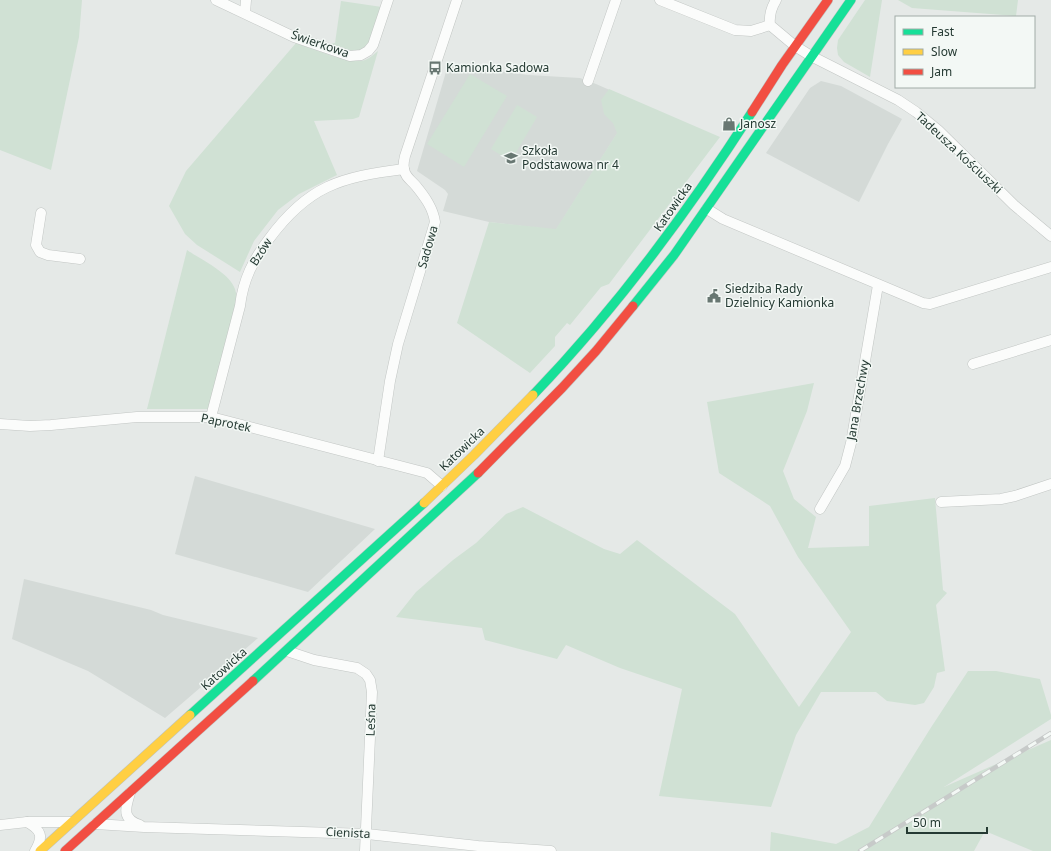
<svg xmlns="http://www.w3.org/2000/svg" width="1051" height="851" font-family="'Noto Sans',sans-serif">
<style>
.built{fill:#d4dad7}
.green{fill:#d0e1d4}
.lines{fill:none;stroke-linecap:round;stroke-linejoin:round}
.street-casing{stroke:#c2c6c4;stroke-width:11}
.fast-casing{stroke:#bdc4c2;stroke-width:10}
.slow-casing{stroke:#bdc4c2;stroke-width:10}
.jam-casing{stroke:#bdc4c2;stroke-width:10}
.street{stroke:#fbfcfb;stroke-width:10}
.fast{stroke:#16e098;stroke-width:9}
.slow{stroke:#ffcf43;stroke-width:9}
.jam{stroke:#f24e42;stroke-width:9}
.rail-casing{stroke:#c7cac9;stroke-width:4.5}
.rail{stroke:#f3f8f5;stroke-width:3;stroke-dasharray:9;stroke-linecap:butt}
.labels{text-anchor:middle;stroke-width:3;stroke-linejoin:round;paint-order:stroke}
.street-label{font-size:12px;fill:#253a33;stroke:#f3f8f5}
.poi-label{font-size:12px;fill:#253a33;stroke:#f3f8f5;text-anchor:start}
</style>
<rect width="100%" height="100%" fill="#e5e9e7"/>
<g class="built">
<polygon points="448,65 528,75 580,78 596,84 637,102 556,230 489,222 443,211 448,194 445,190 417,171"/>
<polygon points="821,81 841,86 902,119 888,144 859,202 766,153 810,88"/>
<polygon points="195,476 375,529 308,592 175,554"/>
<polygon points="24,579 151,610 163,615 258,638 165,718 88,671 12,639"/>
</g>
<g class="green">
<polygon points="0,0 82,0 79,37 51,170 0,150"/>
<polygon points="865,0 882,0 870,77 844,62 838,55 837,48 838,40"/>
<polygon points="898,0 1018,0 1016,16 912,8"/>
<path d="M 341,1 L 382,7 C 378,19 372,47 360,51 C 350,54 339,48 330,44 L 335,43 Z"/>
<path d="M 296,43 C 311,48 350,65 365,60 C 370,58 374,54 378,51 L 359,117 L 353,119 L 314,121 L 337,175 L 299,194 L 278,210 L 254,241 L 240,272 L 197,245 L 185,234 L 169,206 L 186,171 Z"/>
<polygon points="470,74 507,96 464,167 427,144"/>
<polygon points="609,89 720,137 609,284 601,287 570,325 567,323 555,337 555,346 530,373 457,323 489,222 556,229 617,133 613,123 604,114 602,104 601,100"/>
<polygon points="517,105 537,117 511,161 491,149"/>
<path d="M 187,250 C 200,259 230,273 235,289 C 237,295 237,301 237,307 L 209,409 L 147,409 Z"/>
<polygon points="814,383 807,411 783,471 794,499 816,517 808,548 869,546 869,506 935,498 943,590 947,593 936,605 945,671 937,673 934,687 924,703 915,705 887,701 876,692 821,692 796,735 771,807 659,796 682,689 620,668 566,645 557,659 485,640 482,628 396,617 416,592 453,560 476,543 506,514 523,507 604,549 620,554 637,540 735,614 799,707 851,632 798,557 770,506 719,473 707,402"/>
<polygon points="968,671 996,671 1040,679 1051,715 1051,719 944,787 1051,740 1051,851 1033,851 985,831 974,851 770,851 771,832 836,844 869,827 930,729"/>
</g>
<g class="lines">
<g class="street-casing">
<g id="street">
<polyline points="216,0 294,37 350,56 361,55 368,51 373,45 388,0"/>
<polyline points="660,0 735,30 751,31 770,25"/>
<path d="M 776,0 C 771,8 769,16 770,25 L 795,46 L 811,56 L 898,100 L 916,112 L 938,130 L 1014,205 L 1051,236"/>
<polyline points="245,13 246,0"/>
<polyline points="588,81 616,0"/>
<polyline points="707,209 723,219 923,303 930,304 1051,267"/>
<polyline points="41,213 36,245 40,252 48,255 80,259"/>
<polyline points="973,364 1051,340"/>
<path d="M 211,417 L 240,306 C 243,280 253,260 269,239 C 308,186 340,177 404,169"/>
<polyline points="0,424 30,426 51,425 137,417 211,417 427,473 442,486"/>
<path d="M 378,461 L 390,381 L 398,344 L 435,222 C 433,208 425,197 416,186 C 411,180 405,177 404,169 C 403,165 404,160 405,156 L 457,0"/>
<polyline points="941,502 1001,499 1015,496 1051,484"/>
<polyline points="820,509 845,466 851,443 878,285"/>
<polyline points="287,651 314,660 357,668 366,674 370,680 372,692 365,851"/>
<path d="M 130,793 C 125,809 122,819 140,825"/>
<path d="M 27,822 C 41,830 44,836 35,851"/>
<polyline points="95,824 144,827 367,834 478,846 551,851"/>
<polyline points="0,825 27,822 71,822"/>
</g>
</g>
<g class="fast-casing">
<g id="fast">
<polyline points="633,306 674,255 851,0"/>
<path d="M 533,395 C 616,309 687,213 752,112"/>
<polyline points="253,681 478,473"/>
<polyline points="190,715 424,503"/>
</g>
</g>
<g class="slow-casing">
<g id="slow">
<polyline points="424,503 474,455 533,395"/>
<polyline points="40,851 190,715"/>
</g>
</g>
<g class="jam-casing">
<g id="jam">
<polyline points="752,112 782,65 828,0"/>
<polyline points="478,473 562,388 596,351 633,306"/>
<polyline points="65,851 253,681"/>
</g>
</g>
<use href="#street" class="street"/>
<use href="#fast" class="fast"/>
<use href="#slow" class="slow"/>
<use href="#jam" class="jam"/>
<g class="rail-casing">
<polyline id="rail" points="860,851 1051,733"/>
</g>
<use href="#rail" class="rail"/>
</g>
<defs>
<g id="bus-bare" transform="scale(1.08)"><path d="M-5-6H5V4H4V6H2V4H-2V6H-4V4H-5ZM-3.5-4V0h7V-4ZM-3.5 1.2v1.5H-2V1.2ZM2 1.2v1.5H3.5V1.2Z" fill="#687772" stroke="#f3f8f5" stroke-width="2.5" paint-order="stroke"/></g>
<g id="shop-bare" transform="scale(1.08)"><path d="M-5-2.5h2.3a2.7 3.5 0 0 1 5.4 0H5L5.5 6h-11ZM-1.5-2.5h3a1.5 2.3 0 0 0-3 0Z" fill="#687772" stroke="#f3f8f5" stroke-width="2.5" paint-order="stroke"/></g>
<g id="school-bare" transform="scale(1.08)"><path d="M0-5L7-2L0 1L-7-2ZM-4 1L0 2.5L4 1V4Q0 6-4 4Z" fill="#687772" stroke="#f3f8f5" stroke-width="2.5" paint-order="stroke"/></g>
<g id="civic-bare" transform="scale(1.08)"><path d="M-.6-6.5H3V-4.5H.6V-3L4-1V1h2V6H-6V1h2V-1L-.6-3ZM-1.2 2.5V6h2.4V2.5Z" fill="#687772" stroke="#f3f8f5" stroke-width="2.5" paint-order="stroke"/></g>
</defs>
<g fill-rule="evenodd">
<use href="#bus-bare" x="435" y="68"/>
<use href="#shop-bare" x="729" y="124"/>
<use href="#school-bare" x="511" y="158"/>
<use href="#civic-bare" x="714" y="296"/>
</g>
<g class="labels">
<g class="street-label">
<text transform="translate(320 44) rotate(19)" y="4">Świerkowa</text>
<text transform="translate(959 153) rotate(43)" y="4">Tadeusza Kościuszki</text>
<text transform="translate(673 207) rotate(-55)" y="4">Katowicka</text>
<text transform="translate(428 247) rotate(-74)" y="4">Sadowa</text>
<text transform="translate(261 252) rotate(-57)" y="4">Bzów</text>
<text transform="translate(858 400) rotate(-80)" y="4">Jana Brzechwy</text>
<text transform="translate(226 423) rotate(12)" y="4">Paprotek</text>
<text transform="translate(462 449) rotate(-44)" y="4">Katowicka</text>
<text transform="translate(224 669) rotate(-42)" y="4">Katowicka</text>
<text transform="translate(371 720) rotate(-88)" y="4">Leśna</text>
<text transform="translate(348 833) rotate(3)" y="4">Cienista</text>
</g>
<g class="poi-label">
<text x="446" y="72">Kamionka Sadowa</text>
<text x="740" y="128">Janosz</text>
<text x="522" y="155">Szkoła<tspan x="522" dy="14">Podstawowa nr 4</tspan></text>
<text x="725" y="293">Siedziba Rady<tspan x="725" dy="14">Dzielnicy Kamionka</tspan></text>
</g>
</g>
<rect x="895" y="16" width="140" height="72" fill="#f3f8f5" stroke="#a1aca7"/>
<rect x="903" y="29" width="20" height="6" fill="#16e098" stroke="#a1aca7"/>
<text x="931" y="36" font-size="12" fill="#253a33">Fast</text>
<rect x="903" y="49" width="20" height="6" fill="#ffcf43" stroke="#a1aca7"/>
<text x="931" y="56" font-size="12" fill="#253a33">Slow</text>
<rect x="903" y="69" width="20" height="6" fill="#f24e42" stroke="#a1aca7"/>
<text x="931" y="76" font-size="12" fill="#253a33">Jam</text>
<path d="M907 827v6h80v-6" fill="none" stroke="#253a33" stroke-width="2"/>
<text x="913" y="827" font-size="12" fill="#253a33" stroke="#f3f8f5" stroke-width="3" paint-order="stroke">50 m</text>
</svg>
